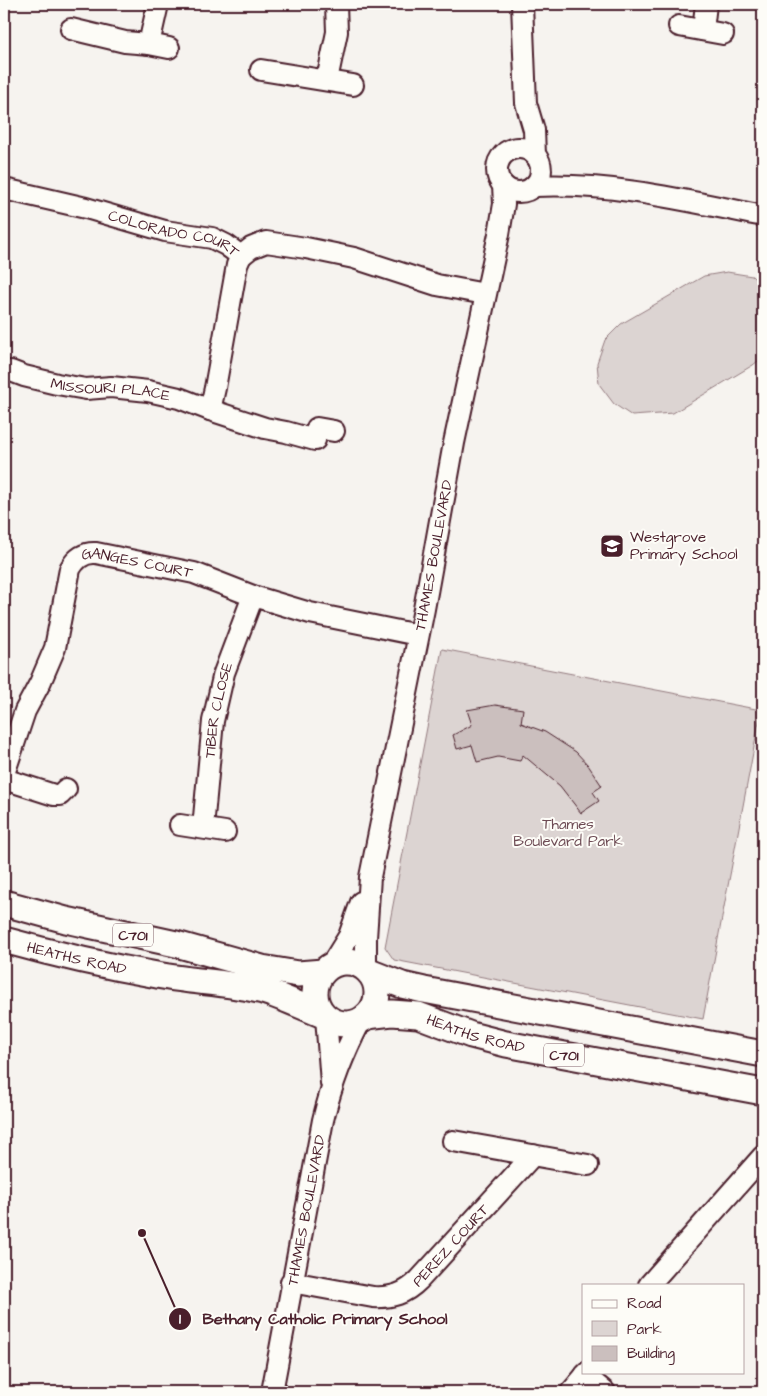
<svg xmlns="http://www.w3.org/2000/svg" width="767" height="1396" font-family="'Architects Daughter',sans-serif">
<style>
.green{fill:#dcd4d2;stroke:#937a7e}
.building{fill:#cbbfbe;stroke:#4a1f2b}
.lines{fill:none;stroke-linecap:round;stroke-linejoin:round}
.minor-casing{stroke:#4a1f2b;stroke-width:24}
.major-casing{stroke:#4a1f2b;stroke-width:29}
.minor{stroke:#fdfcf7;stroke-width:20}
.major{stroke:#fdfcf7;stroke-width:25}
.labels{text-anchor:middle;stroke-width:4;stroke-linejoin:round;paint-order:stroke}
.shield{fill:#fdfcf7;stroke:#806168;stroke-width:1}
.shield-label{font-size:14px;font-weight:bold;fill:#4a1f2b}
.street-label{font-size:15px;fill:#4a1f2b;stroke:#fdfcf7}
.poi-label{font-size:15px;fill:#4a1f2b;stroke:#fdfcf7;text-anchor:start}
.park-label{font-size:15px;fill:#6e4c55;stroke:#fdfcf7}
.leader{fill:none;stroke:#4a1f2b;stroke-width:2}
.callout-dot{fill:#4a1f2b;stroke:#fdfcf7;stroke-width:2}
.mark-label{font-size:15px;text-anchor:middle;font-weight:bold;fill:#fff}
.callout-label{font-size:16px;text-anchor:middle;font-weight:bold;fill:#4a1f2b;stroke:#fdfcf7;stroke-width:4;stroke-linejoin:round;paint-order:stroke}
</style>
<rect width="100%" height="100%" fill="#f6f3ef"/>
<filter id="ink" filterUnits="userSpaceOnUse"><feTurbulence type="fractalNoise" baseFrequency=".02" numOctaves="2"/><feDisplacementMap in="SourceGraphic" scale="10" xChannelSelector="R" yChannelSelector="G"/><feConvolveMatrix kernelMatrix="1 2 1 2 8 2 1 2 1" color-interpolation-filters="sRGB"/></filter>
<g filter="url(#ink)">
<g class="green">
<polygon points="727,272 752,276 763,287 763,357 753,365 673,413 632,416 614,404 599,384 597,363 605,340 621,324 704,276"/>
<polygon points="442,649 761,710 703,1019 394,960 385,947"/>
</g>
<polygon class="building" points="495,705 523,709 521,723 545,732 576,752 588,765 602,786 593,792 599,801 581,813 560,786 523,755 520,761 498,757 477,762 472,745 457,749 453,735 472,725 467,710"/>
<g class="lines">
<g class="minor-casing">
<g id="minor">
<polyline points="522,4 526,103 534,130 535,155"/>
<polyline points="679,26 723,34"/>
<polyline points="71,29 125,42 149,44 169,48"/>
<polyline points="703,30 706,4"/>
<polyline points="149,44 158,4"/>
<polyline points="261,70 353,85"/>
<polyline points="327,80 337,32 336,4"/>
<circle cx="519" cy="170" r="22"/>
<path d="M 534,186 C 611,182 688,201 763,216"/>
<path id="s1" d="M 4,189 L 86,208 L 165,231 L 212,238 L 226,245 L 241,256 L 251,248 L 266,242 L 306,248 L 354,258 L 437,285 L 485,294"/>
<path id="s2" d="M 11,371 L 24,376 L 57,384 L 86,389 L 111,387 L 148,391 L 179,398 L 210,410 L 265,428 L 286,432 L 315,440 L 317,428 L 334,431"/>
<polyline points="210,410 215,388 237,265 241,256"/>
<path id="s3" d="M 4,774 L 25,711 L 40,683 L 55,648 L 70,569 C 76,558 85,552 96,553 L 194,573 L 253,596 L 310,613 L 418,635"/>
<polyline points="4,779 54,795 60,795 66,789"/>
<polyline points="180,825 225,832"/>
<path id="s4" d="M 203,828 L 213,721 L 224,673 L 253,596"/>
<polyline points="331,965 349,936 361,902"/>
<path id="s5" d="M 366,969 L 366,938 L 370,877 L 424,609 L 454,443 L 499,234 L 504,204 L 503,185"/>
<polyline points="326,1017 331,1083"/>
<polyline points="453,1141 588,1165"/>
<path id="s6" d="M 291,1282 L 373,1297 C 392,1298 405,1294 419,1280 L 533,1155"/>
<polyline points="649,1285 763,1156"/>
<polyline points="585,1375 605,1392"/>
<path id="s7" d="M 272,1392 L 323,1120 C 332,1083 343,1055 361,1020"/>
<polyline points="571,1392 588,1372"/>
</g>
</g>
<g class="major-casing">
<g id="major">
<polyline points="4,903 66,920 176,944 262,968 298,974 323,972"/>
<path id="s8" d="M 4,940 C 54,954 105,966 157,975 C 192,982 228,982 263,991 C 283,997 303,1007 323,1015"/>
<circle cx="346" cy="993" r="31"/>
<polyline points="369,972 402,985 424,990 763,1054"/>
<path id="s9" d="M 367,1016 L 392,1013 L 418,1015 L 471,1035 L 506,1044 L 763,1092"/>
</g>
</g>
<use href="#minor" class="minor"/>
<use href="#major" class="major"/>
</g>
</g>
<defs>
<g id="school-square" transform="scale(1.25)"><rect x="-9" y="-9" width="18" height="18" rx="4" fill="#4a1f2b" stroke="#fdfcf7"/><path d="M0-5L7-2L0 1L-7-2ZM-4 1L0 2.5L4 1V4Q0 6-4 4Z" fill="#fff"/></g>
</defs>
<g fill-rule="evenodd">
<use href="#school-square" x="612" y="546"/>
</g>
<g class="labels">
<g class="shield">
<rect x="113" y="923.5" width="40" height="23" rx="4"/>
<rect x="544" y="1043.5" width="40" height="23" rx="4"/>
</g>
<g class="shield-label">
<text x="133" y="940">C701</text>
<text x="564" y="1060">C701</text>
</g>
<g class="street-label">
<text dy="5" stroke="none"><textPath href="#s1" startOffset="176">COLORADO COURT</textPath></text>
<text dy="5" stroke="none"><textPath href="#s2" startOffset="102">MISSOURI PLACE</textPath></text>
<text dy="5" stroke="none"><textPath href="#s5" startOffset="420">THAMES BOULEVARD</textPath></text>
<text dy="5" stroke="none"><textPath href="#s3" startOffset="291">GANGES COURT</textPath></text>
<text dy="5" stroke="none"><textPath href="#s4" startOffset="119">TIBER CLOSE</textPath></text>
<text dy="5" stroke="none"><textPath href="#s8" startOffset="75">HEATHS ROAD</textPath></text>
<text dy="5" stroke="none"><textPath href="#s9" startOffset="112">HEATHS ROAD</textPath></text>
<text dy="5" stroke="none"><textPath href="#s7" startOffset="185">THAMES BOULEVARD</textPath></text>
<text dy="5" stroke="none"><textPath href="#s6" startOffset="181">PEREZ COURT</textPath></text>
</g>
<g class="poi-label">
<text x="630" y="542">Westgrove<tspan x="630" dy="17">Primary School</tspan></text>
</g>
<g class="park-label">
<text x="568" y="829">Thames<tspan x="568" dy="17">Boulevard Park</tspan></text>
</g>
</g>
<path class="leader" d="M142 1233L180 1319"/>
<g class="callout-dot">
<circle cx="142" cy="1233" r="5"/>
<circle cx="180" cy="1319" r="12"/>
</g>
<g class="mark-label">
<text x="180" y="1324">1</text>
</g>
<g class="callout-label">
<text x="325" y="1324">Bethany Catholic Primary School</text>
</g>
<rect width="767" height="1396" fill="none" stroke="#fdfcf7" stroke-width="20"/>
<rect x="10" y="10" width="747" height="1376" fill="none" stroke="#4a1f2b" stroke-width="2" filter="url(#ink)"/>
<rect x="582" y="1284" width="162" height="90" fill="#fdfcf7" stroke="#b5a4a5"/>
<rect x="592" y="1300" width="25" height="8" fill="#fdfcf7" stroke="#b5a4a5"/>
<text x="627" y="1308" font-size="15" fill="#4a1f2b">Road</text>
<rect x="592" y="1321" width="25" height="15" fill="#dcd4d2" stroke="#b5a4a5"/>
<text x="627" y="1334" font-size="15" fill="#4a1f2b">Park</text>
<rect x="592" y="1346" width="25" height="15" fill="#cbbfbe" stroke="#b5a4a5"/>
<text x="627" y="1358" font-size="15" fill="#4a1f2b">Building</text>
</svg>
